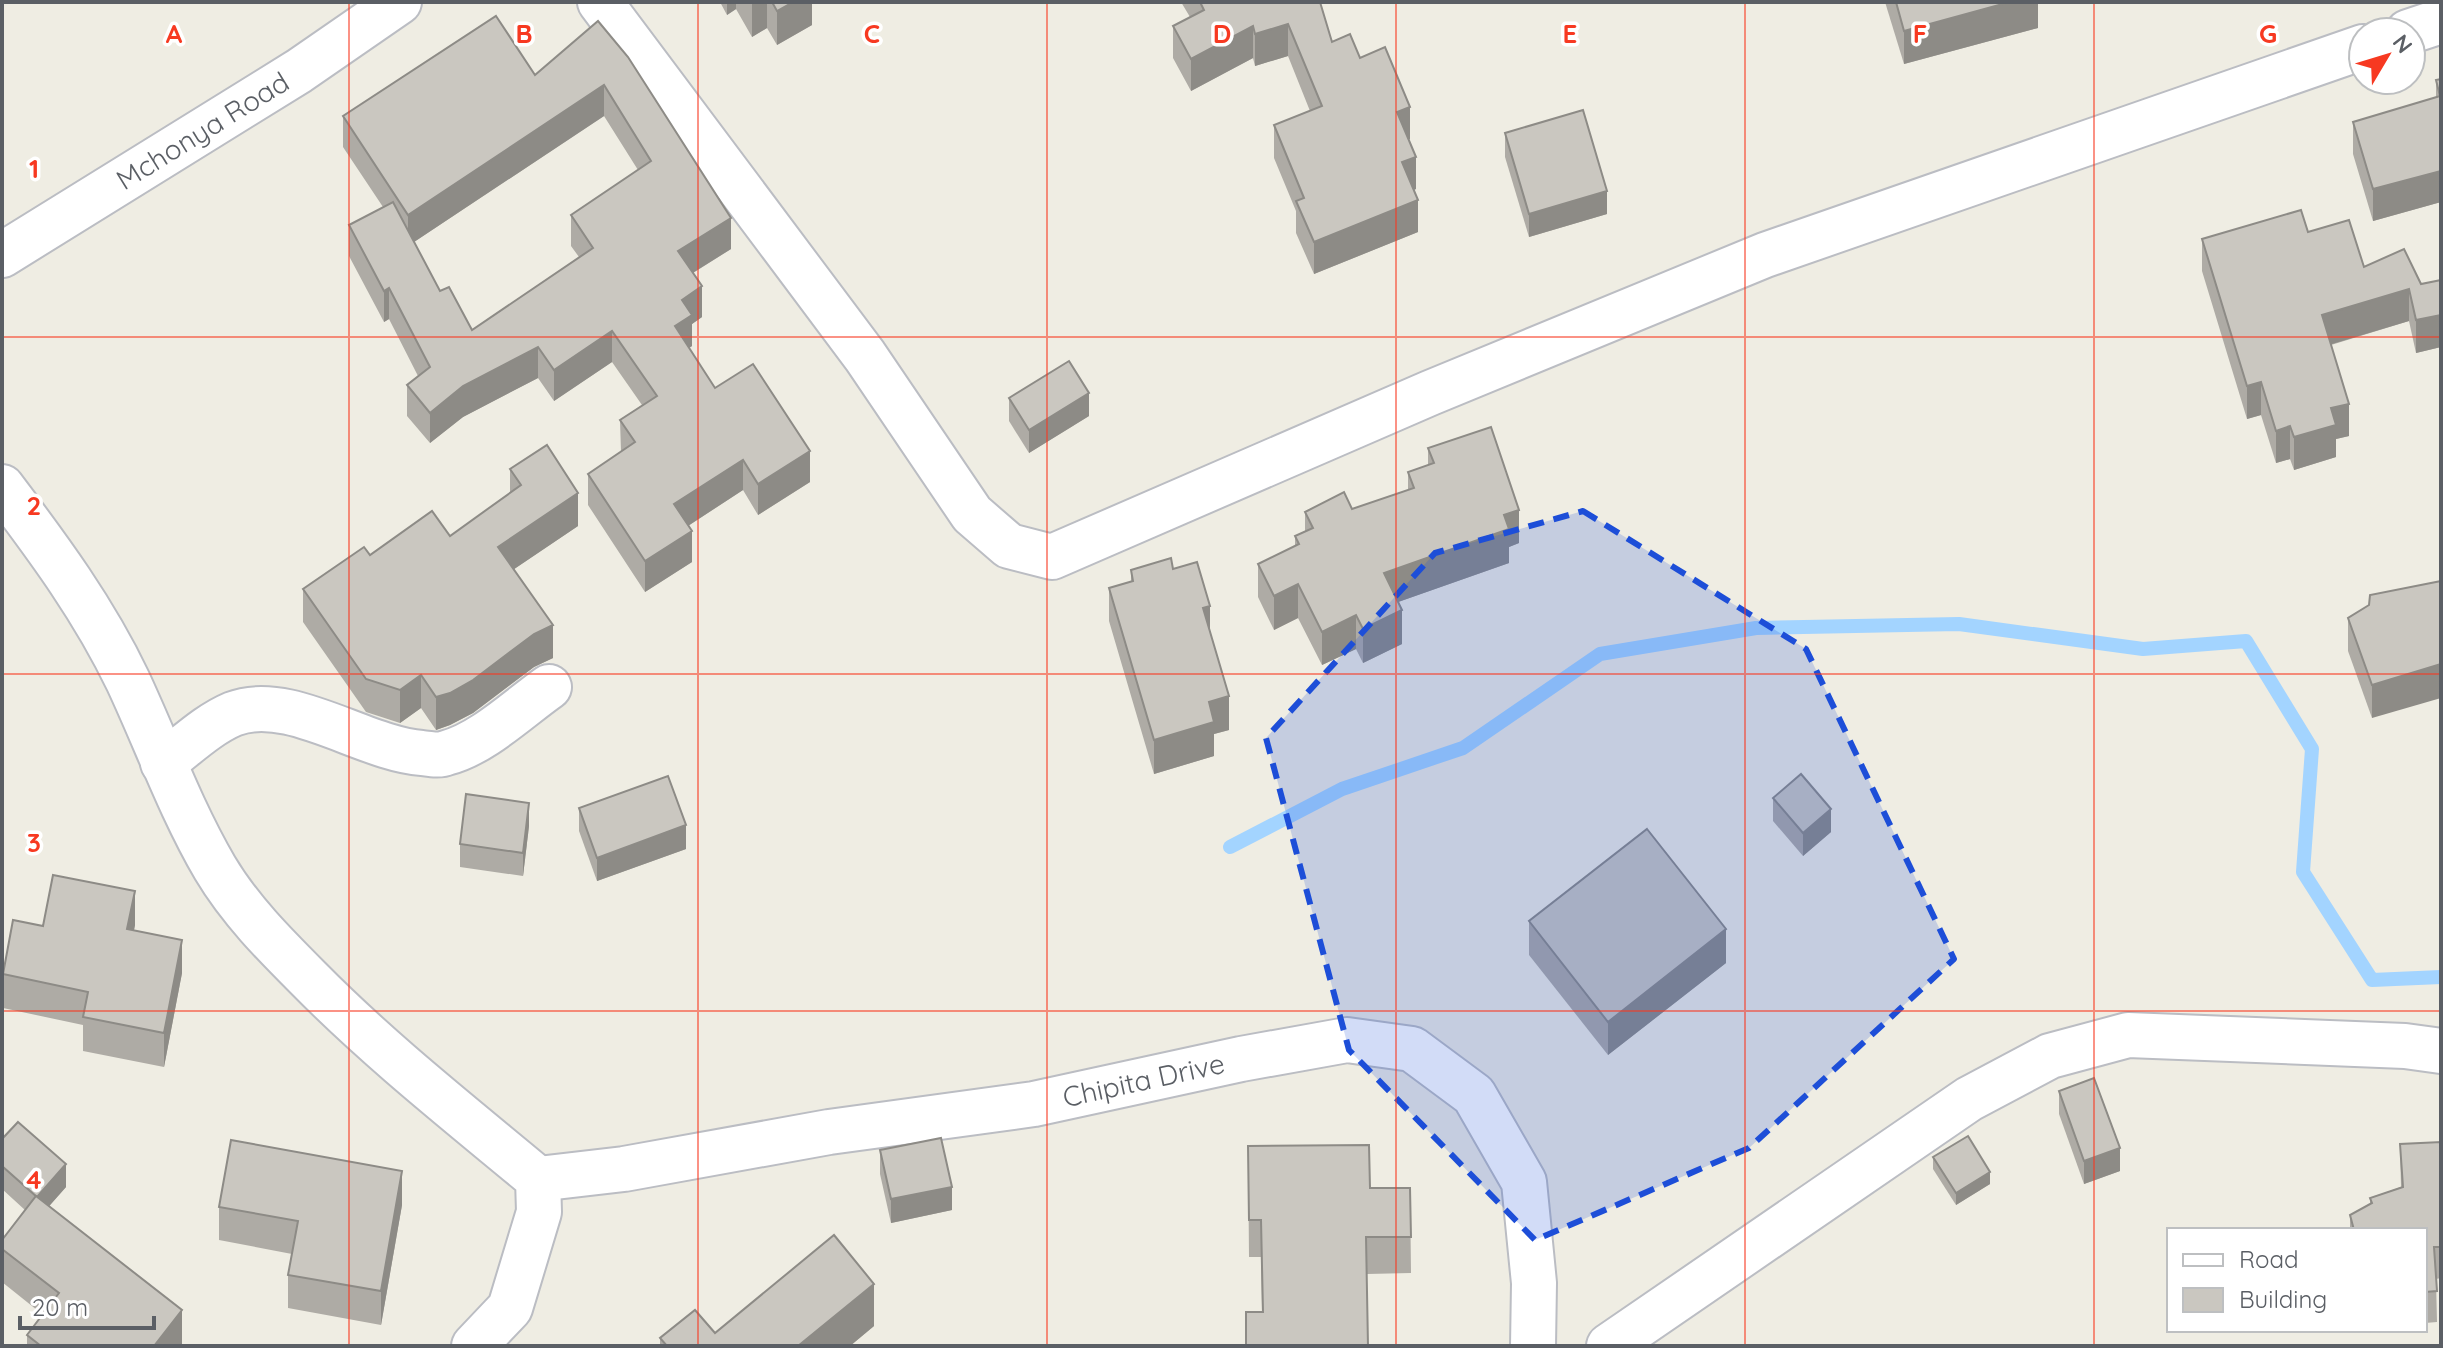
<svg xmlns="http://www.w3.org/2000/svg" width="2443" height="1348" font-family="Quicksand,sans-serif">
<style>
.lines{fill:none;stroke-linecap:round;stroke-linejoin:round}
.stream{stroke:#a3d4ff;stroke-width:14}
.minor-casing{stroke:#bbbdc3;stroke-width:48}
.minor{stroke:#fff;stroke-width:44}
.wall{fill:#aeaba5;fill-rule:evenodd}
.shaded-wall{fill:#8d8b86}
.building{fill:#cac7c0;stroke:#8d8b86;stroke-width:2}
.marked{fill:#1d4ed8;fill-opacity:0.2;stroke:#1d4ed8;stroke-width:6;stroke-dasharray:16 10;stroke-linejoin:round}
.grid{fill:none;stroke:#f73921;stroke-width:2;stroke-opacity:0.55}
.labels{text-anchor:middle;stroke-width:7;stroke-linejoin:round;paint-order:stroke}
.street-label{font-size:28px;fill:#5b5f65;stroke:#fff}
.grid-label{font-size:26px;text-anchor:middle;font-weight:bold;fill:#f73921;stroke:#fff;stroke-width:7;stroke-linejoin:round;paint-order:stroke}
</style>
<rect width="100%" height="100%" fill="#efede3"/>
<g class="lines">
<polyline class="stream" points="1230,847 1342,789 1463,748 1600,654 1756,628 1959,624 2143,649 2246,641 2312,749 2303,872 2372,980 2441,977"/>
<g class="minor-casing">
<g id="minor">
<polyline points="600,2 865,356 972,514 1009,546 1052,557 1430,393 1765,255 2363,47"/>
<polyline points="2408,32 2441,21"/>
<path id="s1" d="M 2,255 L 299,71 L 399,2"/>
<path d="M 2,487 C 49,549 94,610 128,681 C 157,743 180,808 215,868 C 240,910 274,944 309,979 C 380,1051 460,1114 538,1179 L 539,1212 L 510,1308 L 474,1346"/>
<path d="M 163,763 C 185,747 207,725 233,714 C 289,692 364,749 422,753 C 430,754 439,756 446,753 C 482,744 519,708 549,687"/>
<path id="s2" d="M 538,1179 L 624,1169 L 829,1132 L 1034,1104 L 1241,1059 L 1347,1040 L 1412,1049 L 1474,1095 L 1524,1182 L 1534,1283 L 1533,1346"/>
<polyline points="1609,1346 1969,1099 2050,1056 2128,1035 2405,1046 2441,1051"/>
</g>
</g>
<use href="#minor" class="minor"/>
</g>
<g class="wall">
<polygon points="720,2 812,2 812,25 777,45 767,28 752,37 736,9 727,15"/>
<polygon points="1181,2 1320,2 1332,42 1360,58 1410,139 1408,140 1416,189 1414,190 1418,232 1314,274 1296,233 1296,211 1274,158 1274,125 1310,111 1288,56 1255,66 1253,58 1191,91 1173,58 1173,26 1190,17"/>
<polygon points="1885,2 2038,2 2038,28 1904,64"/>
<path d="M 598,21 L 731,249 L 693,273 L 702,317 L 692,324 L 692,346 L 689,348 L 715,388 L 810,482 L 758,515 L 743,490 L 688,526 L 692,562 L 645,592 L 588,505 L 588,474 L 621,452 L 620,420 L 642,405 L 612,362 L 554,401 L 538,378 L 463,417 L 430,443 L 407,416 L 407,385 L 418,376 L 389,319 L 384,322 L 349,256 L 349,225 L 383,207 L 343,147 L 343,116 L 535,75 ZM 604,116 L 638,170 L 571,215 L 571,246 L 579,257 L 472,330 L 440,291 L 414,242 Z"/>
<polygon points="2441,79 2441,202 2373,221 2353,154 2353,122 2436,97 2436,80"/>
<polygon points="1505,133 1607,214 1529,237 1505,157"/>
<polygon points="2308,232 2364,267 2421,284 2441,280 2441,347 2416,353 2409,321 2331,345 2349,436 2336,439 2336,457 2294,470 2290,459 2276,463 2261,415 2247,419 2202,271 2202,239"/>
<polygon points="1009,398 1089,416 1029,453 1009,421"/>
<polygon points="1428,448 1519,543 1509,547 1509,563 1398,602 1402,644 1363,663 1356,649 1322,665 1298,618 1274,630 1258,597 1258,564 1295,546 1295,536 1305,531 1305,512 1352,509 1408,490 1408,472 1428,465"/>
<polygon points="510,469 578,526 514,569 553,658 534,667 473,713 450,725 436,730 421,708 400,723 366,712 303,622 303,589 450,536 510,493"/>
<polygon points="1173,569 1210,632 1229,730 1214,734 1214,756 1154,774 1109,621 1109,588 1131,582 1131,570"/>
<polygon points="2441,581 2372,718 2348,651 2348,618"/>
<polygon points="1773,798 1831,832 1803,856 1773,821"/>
<polygon points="579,808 686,849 597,881 579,831"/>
<polygon points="529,826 523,876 460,867 460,844"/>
<polygon points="1529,921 1726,963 1608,1055 1529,955"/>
<polygon points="135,925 134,930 182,973 164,1067 83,1051 83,1025 3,1008 3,974 43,926"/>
<polygon points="2059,1091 2120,1171 2084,1184 2059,1114"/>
<polygon points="2,1139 66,1187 49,1206 182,1344 181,1346 27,1346 27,1335 42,1314 2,1282 2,1240 25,1210 2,1189"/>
<polygon points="2441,1142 2441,1278 2436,1279 2437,1322 2425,1323 2425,1230 2350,1230 2350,1215 2370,1204 2370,1198 2401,1187 2400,1144"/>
<polygon points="1248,1146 1370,1188 1410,1188 1411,1273 1367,1274 1262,1312 1261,1257 1249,1257"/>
<polygon points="880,1150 952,1210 891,1223 880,1174"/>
<polygon points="1933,1157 1990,1184 1956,1205 1933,1169"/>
<polygon points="402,1205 381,1325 288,1308 288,1275 292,1254 219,1240 219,1207"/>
<polygon points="874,1326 850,1346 660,1346 660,1338 715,1333"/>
</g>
<g class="shaded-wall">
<polygon points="727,2 736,2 736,9 727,15"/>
<polygon points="754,2 767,2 767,28 752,37 752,3"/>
<polygon points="793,2 812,2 812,25 777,45 777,11"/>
<polygon points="2010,2 2038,2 2038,28 1904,64 1904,31"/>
<polygon points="1288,24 1288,56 1255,66 1255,34"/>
<polygon points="1253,26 1253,58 1191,91 1191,59"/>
<polygon points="604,85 604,116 408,246 408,215"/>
<polygon points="1410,107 1410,139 1397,145 1397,112"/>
<polygon points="1416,157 1416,189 1402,194 1402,162"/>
<polygon points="2441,171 2441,202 2373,221 2373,189"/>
<polygon points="1607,191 1607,214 1529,237 1529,214"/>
<polygon points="1418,200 1418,232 1314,274 1314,242"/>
<polygon points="731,218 731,249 678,282 678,251"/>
<polygon points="702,286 702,317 692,324 692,346 675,357 675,326 682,300"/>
<polygon points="389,288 389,319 384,322 384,291"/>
<polygon points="2409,289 2409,321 2322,347 2322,315"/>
<polygon points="2441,315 2441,347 2416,353 2416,320"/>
<polygon points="612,331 612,362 554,401 554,370"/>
<polygon points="538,347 538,378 463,417 430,443 430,413 463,386"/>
<polygon points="2261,382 2261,415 2247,419 2247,386"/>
<polygon points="1089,393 1089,416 1029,453 1029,430"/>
<polygon points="2349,404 2349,436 2336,439 2336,457 2294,470 2294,437 2331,408"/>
<polygon points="2290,426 2290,459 2276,463 2276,431"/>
<polygon points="810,451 810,482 758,515 758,484"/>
<polygon points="743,460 743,490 674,535 674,504"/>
<polygon points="578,493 578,526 498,580 498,547"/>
<polygon points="1519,510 1519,543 1509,547 1509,563 1384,607 1384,573 1504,515"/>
<polygon points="692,531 692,562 645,592 645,561"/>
<polygon points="1298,584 1298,618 1274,630 1274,596"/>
<polygon points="1210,606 1210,640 1203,608"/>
<polygon points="1402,610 1402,644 1363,663 1363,629"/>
<polygon points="1356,615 1356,649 1322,665 1322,632"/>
<polygon points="553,625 553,658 534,667 473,713 450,725 436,730 436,697 534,634"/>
<polygon points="2441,664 2441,698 2372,718 2372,685"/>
<polygon points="421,675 421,708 400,723 400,690"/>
<polygon points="1229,696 1229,730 1214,734 1214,756 1154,774 1154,740 1209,702"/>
<polygon points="529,803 529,826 523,876 523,853"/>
<polygon points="1831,809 1831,832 1803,856 1803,833"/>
<polygon points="686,825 686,849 597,881 597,858"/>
<polygon points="135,891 135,925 127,963 127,929"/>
<polygon points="1726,929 1726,963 1608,1055 1608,1022"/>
<polygon points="182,940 182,973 164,1067 164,1033"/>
<polygon points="2120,1148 2120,1171 2084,1184 2084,1161"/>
<polygon points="66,1164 66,1187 37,1220 37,1197"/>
<polygon points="402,1171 402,1205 381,1325 381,1291"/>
<polygon points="1990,1172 1990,1184 1956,1205 1956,1193"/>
<polygon points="952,1187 952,1210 891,1223 891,1199"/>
<polygon points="874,1284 874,1326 850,1346 798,1346"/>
<polygon points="182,1310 182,1344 181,1346 154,1346"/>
</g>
<g class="building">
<polygon points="772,2 793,2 777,11"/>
<polygon points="1200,2 1320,2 1332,42 1350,34 1360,58 1385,47 1410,107 1397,112 1416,157 1402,162 1418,200 1314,242 1296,201 1304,198 1274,125 1322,106 1288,24 1255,34 1253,26 1191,59 1173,26 1204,10"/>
<polygon points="1896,2 2010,2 1904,31"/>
<polygon points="496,16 535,75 598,21 628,57 731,218 678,251 702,286 682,300 692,315 675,326 715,388 753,364 810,451 758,484 743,460 674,504 692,531 645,561 588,474 635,442 620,420 657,396 612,331 554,370 538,347 463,386 430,413 407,385 430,367 389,288 384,291 349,225 393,202 440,291 449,287 472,330 593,248 571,215 651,161 604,85 408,215 343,116"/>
<polygon points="2441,79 2441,171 2373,189 2353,122 2440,96 2436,80"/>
<polygon points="1583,110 1607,191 1529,214 1505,133"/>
<polygon points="2301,210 2308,232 2349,220 2364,267 2404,249 2421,284 2441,280 2441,315 2416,320 2409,289 2322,315 2349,404 2331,408 2336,425 2294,437 2290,426 2276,431 2261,382 2247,386 2202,239"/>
<polygon points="1069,361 1089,393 1029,430 1009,398"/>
<polygon points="1491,427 1519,510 1504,515 1509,529 1384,573 1402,610 1363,629 1356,615 1322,632 1298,584 1274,596 1258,564 1299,544 1295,536 1313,528 1305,512 1344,492 1352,509 1414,488 1408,472 1434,463 1428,448"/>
<polygon points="547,445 578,493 498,547 553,625 534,634 473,680 450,693 436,697 421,675 400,690 366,679 303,589 364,547 370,555 432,511 450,536 521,485 510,469"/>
<polygon points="1171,558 1173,569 1197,562 1210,606 1203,608 1229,696 1209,702 1214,722 1154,740 1109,588 1133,581 1131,570"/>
<polygon points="2441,581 2441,664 2372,685 2348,618 2369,605 2370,595"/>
<polygon points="1801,774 1831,809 1803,833 1773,798"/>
<polygon points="668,776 686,825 597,858 579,808"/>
<polygon points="466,794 529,803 523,853 460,844"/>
<polygon points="1647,829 1726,929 1608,1022 1529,921"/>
<polygon points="53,875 135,891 127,929 182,940 164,1033 83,1017 88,992 3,974 13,920 43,926"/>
<polygon points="2094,1078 2120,1148 2084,1161 2059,1091"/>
<polygon points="18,1122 66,1164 37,1197 2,1166 2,1139"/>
<polygon points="1968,1136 1990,1172 1956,1193 1933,1157"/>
<polygon points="941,1138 952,1187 891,1199 880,1150"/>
<polygon points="231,1140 402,1171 381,1291 288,1275 298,1221 219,1207"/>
<polygon points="2441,1142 2441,1247 2434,1247 2437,1291 2425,1292 2425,1230 2354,1230 2350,1215 2372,1203 2370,1198 2403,1187 2400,1144"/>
<polygon points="1369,1145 1370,1188 1410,1188 1411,1237 1366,1237 1368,1346 1246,1346 1246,1312 1263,1312 1261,1220 1249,1220 1248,1146"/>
<polygon points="36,1196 182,1310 154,1346 41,1346 27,1335 59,1293 2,1249 2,1240"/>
<polygon points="834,1235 874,1284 798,1346 667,1346 660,1338 695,1310 715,1333"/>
</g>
<path class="marked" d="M 1583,511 L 1806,649 L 1954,959 L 1749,1148 L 1535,1240 L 1349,1050 L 1266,738 L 1435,553 Z"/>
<path class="grid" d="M 349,2 L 349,1346M 698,2 L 698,1346M 1047,2 L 1047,1346M 1396,2 L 1396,1346M 1745,2 L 1745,1346M 2094,2 L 2094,1346M 2,337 L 2441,337M 2,674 L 2441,674M 2,1011 L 2441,1011"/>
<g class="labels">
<g class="street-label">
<text dy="10" stroke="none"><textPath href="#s1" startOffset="236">Mchonya Road</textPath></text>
<text dy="10" stroke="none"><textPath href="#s2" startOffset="614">Chipita Drive</textPath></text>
</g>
</g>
<g class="grid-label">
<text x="174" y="43">A</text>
<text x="524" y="43">B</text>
<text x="872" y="43">C</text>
<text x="1222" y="43">D</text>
<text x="1570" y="43">E</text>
<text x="1920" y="43">F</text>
<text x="2268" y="43">G</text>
<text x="34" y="178">1</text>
<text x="34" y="515">2</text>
<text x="34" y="852">3</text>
<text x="34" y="1189">4</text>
</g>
<rect width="2443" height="1348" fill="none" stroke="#5b5f65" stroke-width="8"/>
<rect x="2167" y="1228" width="260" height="104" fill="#ffffff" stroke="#bdbfc1" stroke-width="2"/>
<rect x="2183" y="1254" width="40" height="12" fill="#ffffff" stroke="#bdbfc1" stroke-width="2"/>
<text x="2239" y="1268" font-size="24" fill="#5b5f65">Road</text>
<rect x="2183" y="1288" width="40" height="24" fill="#cac7c0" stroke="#bdbfc1" stroke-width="2"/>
<text x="2239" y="1308" font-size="24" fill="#5b5f65">Building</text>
<g transform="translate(2387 56) rotate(52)"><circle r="38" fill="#ffffff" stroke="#bdbfc1" stroke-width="2"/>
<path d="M0-6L14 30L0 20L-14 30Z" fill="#f73921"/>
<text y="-12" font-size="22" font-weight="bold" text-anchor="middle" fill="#5b5f65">N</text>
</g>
<path d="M20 1316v12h134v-12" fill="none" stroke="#5b5f65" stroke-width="4"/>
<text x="32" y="1316" font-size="24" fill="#5b5f65" stroke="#ffffff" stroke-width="6" paint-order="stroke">20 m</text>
</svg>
